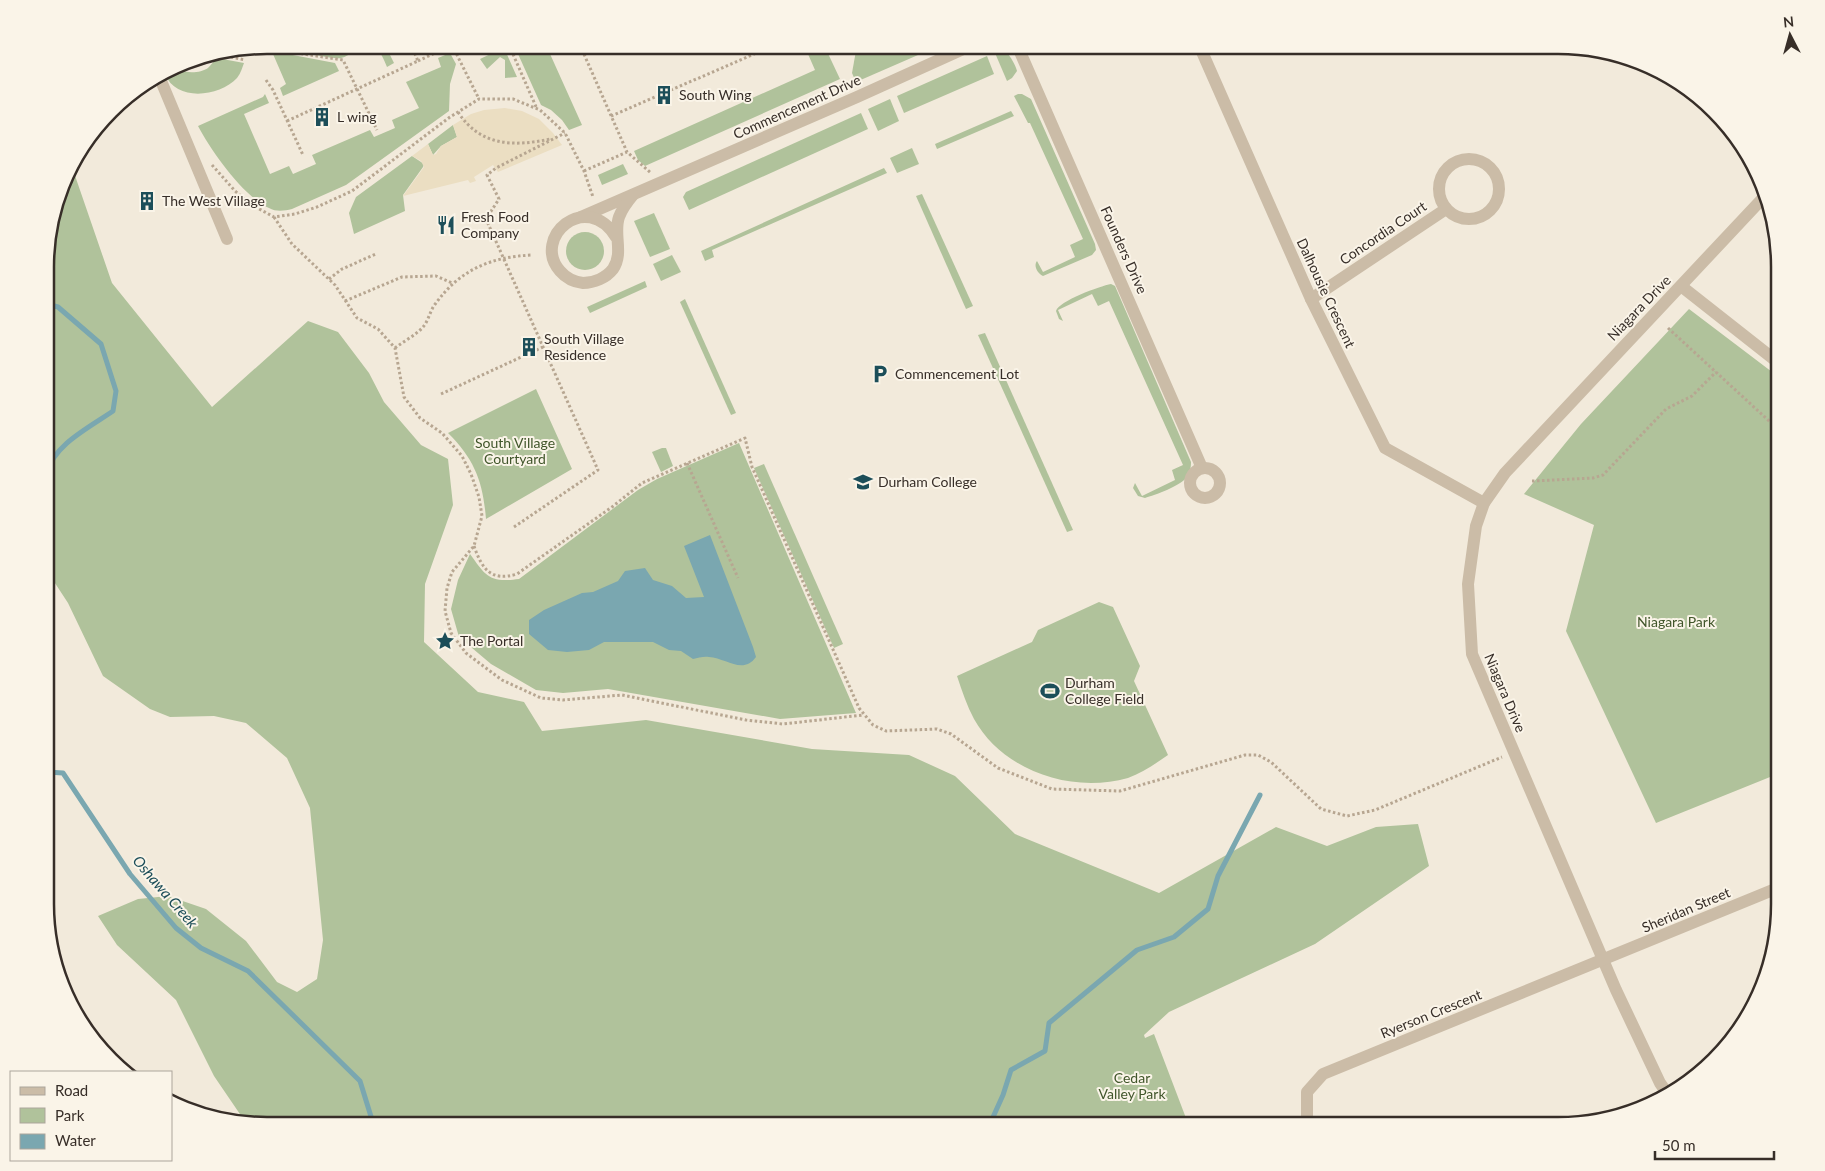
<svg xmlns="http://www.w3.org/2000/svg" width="1825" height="1171" font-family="Lato,sans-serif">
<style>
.green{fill:#b0c29b}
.plaza{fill:#ebdec2}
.water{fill:#7aa7b0}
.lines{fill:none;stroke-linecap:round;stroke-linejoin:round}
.stream{stroke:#7aa7b0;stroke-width:5}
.path{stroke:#b7a691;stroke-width:3;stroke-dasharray:2.5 2.5;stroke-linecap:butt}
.minor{stroke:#cbbca7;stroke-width:12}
.labels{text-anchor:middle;stroke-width:4;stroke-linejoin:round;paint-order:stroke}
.poi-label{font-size:14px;fill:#372e28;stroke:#faf4e8;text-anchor:start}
.street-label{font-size:14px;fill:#372e28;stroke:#faf4e8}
.park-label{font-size:14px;fill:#41562b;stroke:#faf4e8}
.water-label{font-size:15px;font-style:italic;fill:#1c4e59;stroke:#faf4e8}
.rim{fill:none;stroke:#372e28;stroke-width:2.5}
</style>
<rect width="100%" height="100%" fill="#f2eadb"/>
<g class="green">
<path d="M 275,45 L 385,45 L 394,63 L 387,67 C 384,60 381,51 374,48 C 361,44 352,55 341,58 C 330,60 287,48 275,45 Z"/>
<polygon points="514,45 527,45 529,48 535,45 546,45 582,125 569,130 562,120 551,110 541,105"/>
<polygon points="804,45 824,45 840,79 645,166 638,160 634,151 815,70"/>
<polygon points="857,45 941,45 856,82 852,73"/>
<path d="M 992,46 C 1004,44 1014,61 1017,71 L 1012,78 L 1007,81 Z"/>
<polygon points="503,48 505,50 517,77 505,78 505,60 500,57 487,69 480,59"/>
<polygon points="277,52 335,63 339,71 283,96 280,88 286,84 273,54"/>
<path d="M 450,53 L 456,64 L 450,84 L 449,111 L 346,185 L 292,209 C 284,211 276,212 269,208 C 242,195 212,152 198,126 L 263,97 L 265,94 L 269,103 L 244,114 L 270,174 L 289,166 L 293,174 L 316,164 L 312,155 L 370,130 L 374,137 L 395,128 L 392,120 L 419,108 L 406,82 L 441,67 L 438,58 Z"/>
<polygon points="987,56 994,74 904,113 897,96"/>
<path d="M 217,58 L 244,63 C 242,68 241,73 237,78 C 219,97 176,102 165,74 L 179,69 C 186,74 201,73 208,68 C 211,65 214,61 217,58 Z"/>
<path d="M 1018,94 L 1022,94 L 1031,99 L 1095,244 L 1096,250 L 1092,255 L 1043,276 C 1038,274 1033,266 1037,261 L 1043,272 L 1075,257 L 1070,245 L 1083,239 L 1030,123 L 1028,123 L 1014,96 Z"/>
<polygon points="890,99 899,121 878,131 868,109"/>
<polygon points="1011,111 1014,116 937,149 935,144"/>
<polygon points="861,113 868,129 689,210 683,197 686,192"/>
<polygon points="453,125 457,137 441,146 433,155 428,144"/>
<polygon points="912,148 919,164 897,173 890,158"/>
<polygon points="412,156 424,164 423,167 403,195 405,211 354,234 349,213 356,197"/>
<polygon points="71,164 112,283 212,407 308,321 338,332 369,373 384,402 421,445 448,459 453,505 425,584 424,642 478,692 524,702 542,731 646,720 812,749 909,755 955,776 1015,834 1159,893 1276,827 1327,846 1376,827 1418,824 1429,866 1315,944 1169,1012 1144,1035 1145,1038 1154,1034 1189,1126 266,1126 246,1123 214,1076 176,1000 117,945 98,916 138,899 168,896 206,909 246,941 277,982 297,992 317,979 323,940 310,808 287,758 246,723 214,716 170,717 150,709 103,676 68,603 51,577 47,577 47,238 68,168"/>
<polygon points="623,164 628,174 602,185 598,175"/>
<polygon points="884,168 887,173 712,250 714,257 705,261 701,251"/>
<polygon points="922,194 973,306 966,309 916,196"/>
<polygon points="654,213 670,249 650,257 634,221"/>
<circle cx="585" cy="251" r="19"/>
<polygon points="672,255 681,272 661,281 653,264"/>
<polygon points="645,281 647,287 590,313 587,307"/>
<path d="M 1111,284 L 1115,286 L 1191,462 C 1191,468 1190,473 1186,478 C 1180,486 1155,495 1145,498 L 1138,496 L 1133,488 L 1135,483 L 1142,496 L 1175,480 L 1172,470 L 1183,465 L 1109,301 L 1098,306 L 1092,294 L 1058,310 L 1063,321 L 1059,319 L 1056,311 C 1059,301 1100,286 1111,284 Z"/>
<polygon points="685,299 736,413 731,415 680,302"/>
<polygon points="1689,309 1780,378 1780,773 1656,823 1566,631 1594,525 1524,494 1581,424"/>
<polygon points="985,333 1073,530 1067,532 978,335"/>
<path d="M 536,389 L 572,469 L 486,519 C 483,482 475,460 448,433 Z"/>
<path d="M 739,443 L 856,713 L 780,719 L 608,689 L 563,693 L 536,690 L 491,664 L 459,637 L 451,609 L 458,580 L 470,554 C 486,576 489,583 519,579 L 638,490 L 657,479 Z"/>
<polygon points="662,448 666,448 673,466 661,472 652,452"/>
<polygon points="764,464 843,644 834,648 754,468"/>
<path d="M 1099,602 L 1113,607 L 1140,666 L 1134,681 L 1168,755 C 1155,764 1142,773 1128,778 C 1071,794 1003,771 974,719 C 967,706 962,691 957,676 L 1032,642 L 1038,630 Z"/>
</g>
<polygon class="plaza" points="505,108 522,111 539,119 553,133 562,145 498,172 493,165 474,177 476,181 470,183 468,180 403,196 424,167 421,161 412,156 428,144 433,155 436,154 441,146 457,137 453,125 471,114 484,110"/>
<path class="water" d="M 710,535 L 753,647 L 756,657 C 743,675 726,658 709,657 C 704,656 698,658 693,659 L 681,651 L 669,650 L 653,642 L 604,642 L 589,650 L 567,652 L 548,650 L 529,634 L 529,620 L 544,610 L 582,593 L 593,592 L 618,581 L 625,571 L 645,568 L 653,580 L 672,586 L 686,598 L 704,597 L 684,546 Z"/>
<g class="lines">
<g class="stream">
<path d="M 47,304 L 58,307 L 101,344 L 116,391 L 113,411 C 90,427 53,445 47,473"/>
<polyline points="47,547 50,577 47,589"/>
<polyline points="47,772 63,773 130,874 176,928 201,948 248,971 360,1081 373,1123 369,1126"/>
<polyline points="989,1126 1003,1095 1011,1070 1045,1051 1049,1023 1137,950 1174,937 1208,909 1218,876 1260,795"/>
</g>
<g class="path">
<polyline points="452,45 479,99"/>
<polyline points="509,45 537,109"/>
<polyline points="580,45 627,152"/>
<polyline points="271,49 343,60 377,130"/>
<polyline points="226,56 245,60"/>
<polyline points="418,61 452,45"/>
<polyline points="266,80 273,90 303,155"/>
<path d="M 458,112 C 480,146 513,147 550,139"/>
<polyline points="611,116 775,45"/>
<polyline points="287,121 418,61 411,45"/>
<polyline points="212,165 235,191 250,204 274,217 295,214 317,207 352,191 450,117 479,99 513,99 540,110 565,133 584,171 593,197"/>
<polyline points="584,171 627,152 651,173"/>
<polyline points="274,217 292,244 335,285 357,318 378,329 395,348 404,397 420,418 442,433 462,456 471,474 479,497 482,516 474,546 452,572 447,588 445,611 451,633 466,653 502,680 541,698 563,700 622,695 746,720 783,724 863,715"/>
<polyline points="329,279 342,269 376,254"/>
<polyline points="345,301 402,277 436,276 452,283"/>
<polyline points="1668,328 1780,431"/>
<path d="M 395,348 C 404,341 416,335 423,327 C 429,320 430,310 436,303 C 461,269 491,257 532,255"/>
<polyline points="441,394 543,347"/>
<polyline points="687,463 738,578"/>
<polyline points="1532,481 1593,478 1603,475 1666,409 1692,396 1716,372"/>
<polyline points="514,527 598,470 486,219 499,199 487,175 496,168 565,133"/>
<path d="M 474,546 C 482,569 491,582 517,574 L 612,507 L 642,483 L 745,438 L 752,467 L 859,708 L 873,725 L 886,731 L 937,729 L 951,734 L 998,768 L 1052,789 L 1120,791 L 1245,755 L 1258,755 L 1271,762 L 1321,809 L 1347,816 L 1375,810 L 1502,757"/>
</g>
<g class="minor">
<polyline points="1017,45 1202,468"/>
<polyline points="1199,45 1311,299 1385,448 1484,503"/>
<polyline points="159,76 227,239"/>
<circle cx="1469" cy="189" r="30"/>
<polyline points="581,217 857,97 972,45"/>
<path d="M 616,237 C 586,189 531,238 560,271 C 566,278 574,282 583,283 C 594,283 606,278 613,269 C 624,253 613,234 619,217 C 622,209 628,201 633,195"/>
<polyline points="1681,286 1780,364"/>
<polyline points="1311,299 1446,209"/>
<circle cx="1205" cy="483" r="15"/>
<polyline points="1669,1096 1660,1083 1616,990 1472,654 1468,584 1476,526 1484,503 1505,473 1763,198"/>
<polyline points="1310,1126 1307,1118 1307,1092 1323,1074 1780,887"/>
</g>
</g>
<defs>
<g id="building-bare" transform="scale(1.5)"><path d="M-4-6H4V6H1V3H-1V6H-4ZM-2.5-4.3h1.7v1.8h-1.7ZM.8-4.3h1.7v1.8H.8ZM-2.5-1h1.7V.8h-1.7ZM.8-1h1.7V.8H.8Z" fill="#1c4e59" stroke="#faf4e8" stroke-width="2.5" paint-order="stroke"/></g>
<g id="restaurant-bare" transform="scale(1.5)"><path d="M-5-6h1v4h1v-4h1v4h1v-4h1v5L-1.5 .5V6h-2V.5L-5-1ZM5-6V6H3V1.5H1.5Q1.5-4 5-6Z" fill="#1c4e59" stroke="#faf4e8" stroke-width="2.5" paint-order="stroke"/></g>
<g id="parking-bare" transform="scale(1.5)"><path d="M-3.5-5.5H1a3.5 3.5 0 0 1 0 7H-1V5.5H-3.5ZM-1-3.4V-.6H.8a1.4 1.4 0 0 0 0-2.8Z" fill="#1c4e59" stroke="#faf4e8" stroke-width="2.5" paint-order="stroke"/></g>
<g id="university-bare" transform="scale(1.5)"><path d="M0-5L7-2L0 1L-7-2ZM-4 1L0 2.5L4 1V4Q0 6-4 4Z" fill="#1c4e59" stroke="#faf4e8" stroke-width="2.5" paint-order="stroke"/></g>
<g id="sight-bare" transform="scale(1.5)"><path d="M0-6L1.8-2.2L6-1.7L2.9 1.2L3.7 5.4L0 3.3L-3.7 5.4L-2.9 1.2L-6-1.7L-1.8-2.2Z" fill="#1c4e59" stroke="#faf4e8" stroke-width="2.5" paint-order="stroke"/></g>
<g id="stadium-bare" transform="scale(1.5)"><path d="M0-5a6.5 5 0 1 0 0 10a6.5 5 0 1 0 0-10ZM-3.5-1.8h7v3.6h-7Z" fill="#1c4e59" stroke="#faf4e8" stroke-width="2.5" paint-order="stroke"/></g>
</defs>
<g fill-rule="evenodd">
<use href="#building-bare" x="664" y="95"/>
<use href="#building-bare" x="322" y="117"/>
<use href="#building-bare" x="147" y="201"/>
<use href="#restaurant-bare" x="446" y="225"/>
<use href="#building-bare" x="529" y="347"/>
<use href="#parking-bare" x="880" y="374"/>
<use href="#university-bare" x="863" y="482"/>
<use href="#sight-bare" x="445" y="641"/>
<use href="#stadium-bare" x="1050" y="691"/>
</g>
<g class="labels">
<g class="poi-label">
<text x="679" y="100">South Wing</text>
<text x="337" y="122">L wing</text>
<text x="162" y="206">The West Village</text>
<text x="461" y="222">Fresh Food<tspan x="461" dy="16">Company</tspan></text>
<text x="544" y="344">South Village<tspan x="544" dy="16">Residence</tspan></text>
<text x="895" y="379">Commencement Lot</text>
<text x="878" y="487">Durham College</text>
<text x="460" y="646">The Portal</text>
<text x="1065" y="688">Durham<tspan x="1065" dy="16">College Field</tspan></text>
</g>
<g class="street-label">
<text transform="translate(797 107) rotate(-24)" y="5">Commencement Drive</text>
<text transform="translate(1383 233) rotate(-34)" y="5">Concordia Court</text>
<text transform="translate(1124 250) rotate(66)" y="5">Founders Drive</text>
<text transform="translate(1326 293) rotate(65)" y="5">Dalhousie Crescent</text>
<text transform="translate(1639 308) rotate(-46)" y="5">Niagara Drive</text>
<text transform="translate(1505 693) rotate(67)" y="5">Niagara Drive</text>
<text transform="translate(1686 910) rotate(-23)" y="5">Sheridan Street</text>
<text transform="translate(1431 1014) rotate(-22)" y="5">Ryerson Crescent</text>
</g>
<g class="park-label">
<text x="515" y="448">South Village<tspan x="515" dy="16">Courtyard</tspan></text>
<text x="1676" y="627">Niagara Park</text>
<text x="1132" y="1083">Cedar<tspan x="1132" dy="16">Valley Park</tspan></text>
</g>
<g class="water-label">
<text transform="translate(165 892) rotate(49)" y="5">Oshawa Creek</text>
</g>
</g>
<path d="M0 0H1825V1171H0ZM267 54H1558A213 213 0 0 1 1771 267V904A213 213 0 0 1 1558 1117H267A213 213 0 0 1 54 904V267A213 213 0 0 1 267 54Z" fill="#faf4e8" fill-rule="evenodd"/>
<path class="rim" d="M267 54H1558A213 213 0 0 1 1771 267V904A213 213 0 0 1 1558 1117H267A213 213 0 0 1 54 904V267A213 213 0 0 1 267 54Z"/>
<rect x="10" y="1071" width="162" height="90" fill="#faf4e8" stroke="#aca59b"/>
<rect x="20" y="1087" width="25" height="8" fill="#cbbca7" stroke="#aca59b"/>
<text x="55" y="1096" font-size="15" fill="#372e28">Road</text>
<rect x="20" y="1108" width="25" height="15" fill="#b0c29b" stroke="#aca59b"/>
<text x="55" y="1121" font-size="15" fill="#372e28">Park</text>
<rect x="20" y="1134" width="25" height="15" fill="#7aa7b0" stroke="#aca59b"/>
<text x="55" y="1146" font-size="15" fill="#372e28">Water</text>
<g transform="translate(1790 35) rotate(354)" stroke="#faf4e8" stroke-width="4" paint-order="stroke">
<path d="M0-4L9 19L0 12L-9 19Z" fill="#372e28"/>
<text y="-8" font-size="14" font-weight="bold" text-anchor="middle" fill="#372e28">N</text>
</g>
<path d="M1655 1151v8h119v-8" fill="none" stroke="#372e28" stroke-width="2.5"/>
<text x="1662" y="1151" font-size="15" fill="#372e28" stroke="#faf4e8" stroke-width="4" paint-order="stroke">50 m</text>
</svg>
